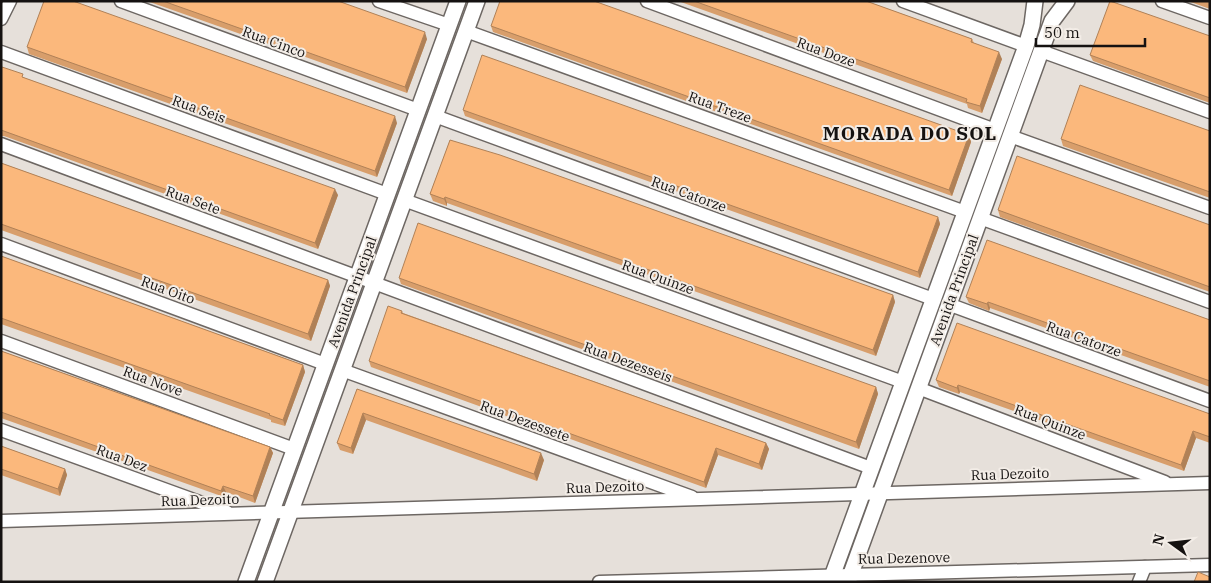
<svg xmlns="http://www.w3.org/2000/svg" width="1211" height="583" font-family="'IBM Plex Serif',serif">
<style>
.lines{fill:none;stroke-linecap:round;stroke-linejoin:round}
.minor-casing{stroke:#6d6763;stroke-width:15}
.tertiary-casing{stroke:#6d6763;stroke-width:18}
.minor{stroke:#fff;stroke-width:12}
.tertiary{stroke:#fff;stroke-width:15}
.wall{fill:#d89e6b}
.shaded-wall{fill:#b08157}
.building{fill:#fbb87c;stroke:#b08157}
.labels{text-anchor:middle;stroke-width:4;stroke-linejoin:round;paint-order:stroke}
.street-label{font-size:14px;fill:#151211;stroke:#f3ede7}
.district-label{font-size:19px;font-weight:bold;letter-spacing:1px;fill:#151211;stroke:#f3ede7}
</style>
<rect width="100%" height="100%" fill="#e6e0da"/>
<g class="lines">
<g class="minor-casing">
<g id="minor">
<polyline points="121,1 418,110"/>
<polyline points="379,1 449,25"/>
<polyline points="647,1 995,130"/>
<polyline points="903,1 1026,46"/>
<polyline points="1162,1 1210,18"/>
<polyline points="1,19 10,1"/>
<polyline points="466,31 965,212"/>
<polyline points="1041,51 1210,112"/>
<polyline points="1,52 387,194"/>
<polyline points="435,116 933,299"/>
<polyline points="1010,136 1210,208"/>
<polyline points="1,144 871,468"/>
<polyline points="404,200 903,382"/>
<polyline points="980,218 1210,302"/>
<polyline points="1,244 325,364"/>
<polyline points="948,304 1210,401"/>
<polyline points="1,341 294,449"/>
<polyline points="342,370 692,497"/>
<polyline points="918,388 1165,482"/>
<polyline points="1,430 227,512"/>
<polyline points="1,521 1210,483"/>
<polyline points="599,582 1210,565"/>
<polyline points="1139,582 1145,567"/>
</g>
</g>
<g class="tertiary-casing">
<g id="tertiary">
<polyline points="246,582 458,1"/>
<polyline points="265,582 477,1"/>
<polyline points="830,582 1026,46 1032,25 1035,1"/>
<polyline points="848,582 1052,21 1067,1"/>
</g>
</g>
<use href="#minor" class="minor"/>
<use href="#tertiary" class="tertiary"/>
</g>
<g class="wall">
<polygon points="147,1 338,1 427,39 407,93"/>
<polygon points="678,1 866,1 972,39 974,43 1002,59 982,113 968,108 967,104"/>
<polygon points="1188,1 1210,1 1210,9"/>
<polygon points="491,26 969,135 971,142 952,196 493,32"/>
<polygon points="1210,36 1210,103 1093,61 1090,55"/>
<polygon points="27,47 397,123 377,177 29,54"/>
<polygon points="1,69 338,195 318,249 4,136 1,136"/>
<polygon points="463,110 938,217 940,224 920,278 465,116"/>
<polygon points="1210,131 1210,198 1063,146 1061,139"/>
<polygon points="450,140 893,295 895,302 876,356 447,203 447,206 433,201 430,194"/>
<polygon points="1,163 328,280 330,286 311,341 1,230"/>
<polygon points="998,210 1210,225 1210,292 1000,217"/>
<polygon points="1,256 303,365 305,372 285,426 271,422 271,420 1,324"/>
<polygon points="399,278 876,387 878,394 859,449 401,284"/>
<polygon points="966,297 1210,320 1210,387 990,308 989,311 969,303"/>
<polygon points="402,311 403,313 766,443 769,449 762,470 718,455 706,488 371,367 369,361"/>
<polygon points="1,351 270,447 273,453 255,503 226,492 224,497 1,418"/>
<polygon points="936,380 1210,414 1210,443 1196,438 1184,471 960,392 959,394 939,387"/>
<polygon points="357,389 544,460 537,481 366,420 353,454 340,450 337,443"/>
<polygon points="1,446 65,469 67,475 60,496 1,475"/>
</g>
<g class="shaded-wall">
<polygon points="425,32 427,39 407,93 405,87"/>
<polygon points="999,52 1002,59 982,113 980,106"/>
<polygon points="395,116 397,123 377,177 375,171"/>
<polygon points="969,135 971,142 952,196 949,190"/>
<polygon points="335,189 338,195 318,249 315,243"/>
<polygon points="445,197 447,203 447,206 444,199"/>
<polygon points="938,217 940,224 920,278 918,272"/>
<polygon points="328,280 330,286 311,341 308,334"/>
<polygon points="893,295 895,302 876,356 873,350"/>
<polygon points="988,302 990,308 989,311 987,304"/>
<polygon points="303,365 305,372 285,426 283,420"/>
<polygon points="958,385 960,392 959,394 957,388"/>
<polygon points="876,387 878,394 859,449 856,442"/>
<polygon points="363,413 366,420 353,454 351,448"/>
<polygon points="1193,431 1196,438 1184,471 1181,465"/>
<polygon points="766,443 769,449 762,470 759,464"/>
<polygon points="270,447 273,453 255,503 253,496"/>
<polygon points="716,448 718,455 706,488 704,482"/>
<polygon points="541,453 544,460 537,481 534,474"/>
<polygon points="65,469 67,475 60,496 58,489"/>
<polygon points="223,486 226,492 224,497 221,491"/>
</g>
<g class="building">
<polygon points="44,1 73,1 395,116 375,171 27,47"/>
<polygon points="163,1 338,1 425,32 405,87"/>
<polygon points="500,1 594,1 969,135 949,190 491,26"/>
<polygon points="694,1 866,1 972,39 971,42 999,52 980,106 966,102 967,99"/>
<polygon points="1110,1 1210,36 1210,98 1090,55"/>
<polygon points="482,55 938,217 918,272 463,110"/>
<polygon points="2,67 23,74 22,77 335,189 315,243 1,130 1,69"/>
<polygon points="1080,85 1210,131 1210,192 1061,139"/>
<polygon points="450,140 500,155 893,295 873,350 445,197 444,199 430,194"/>
<polygon points="1017,156 1210,225 1210,287 998,210"/>
<polygon points="1,163 328,280 308,334 1,224"/>
<polygon points="418,223 876,387 856,442 399,278"/>
<polygon points="987,240 1210,320 1210,381 988,302 987,304 966,297"/>
<polygon points="1,256 303,365 283,420 269,415 270,414 1,318"/>
<polygon points="388,306 402,311 401,313 766,443 759,464 716,448 704,482 369,361"/>
<polygon points="957,323 1210,414 1210,437 1193,431 1181,465 958,385 957,388 936,380"/>
<polygon points="1,351 270,447 253,496 223,486 221,491 1,412"/>
<polygon points="357,389 541,453 534,474 363,413 351,448 337,443"/>
<polygon points="1,446 65,469 58,489 1,469"/>
<polygon points="1198,572 1210,577 1210,582 1194,582"/>
</g>
<g class="labels">
<g class="street-label">
<text transform="translate(274 42) rotate(20)" y="5">Rua Cinco</text>
<text transform="translate(826 52) rotate(20)" y="5">Rua Doze</text>
<text transform="translate(720 107) rotate(20)" y="5">Rua Treze</text>
<text transform="translate(199 109) rotate(20)" y="5">Rua Seis</text>
<text transform="translate(689 194) rotate(20)" y="5">Rua Catorze</text>
<text transform="translate(193 200) rotate(20)" y="5">Rua Sete</text>
<text transform="translate(658 277) rotate(20)" y="5">Rua Quinze</text>
<text transform="translate(168 290) rotate(20)" y="5">Rua Oito</text>
<text transform="translate(954 290) rotate(-70)" y="5">Avenida Principal</text>
<text transform="translate(352 292) rotate(-70)" y="5">Avenida Principal</text>
<text transform="translate(1084 339) rotate(20)" y="5">Rua Catorze</text>
<text transform="translate(628 362) rotate(20)" y="5">Rua Dezesseis</text>
<text transform="translate(153 381) rotate(20)" y="5">Rua Nove</text>
<text transform="translate(525 421) rotate(20)" y="5">Rua Dezessete</text>
<text transform="translate(1050 422) rotate(21)" y="5">Rua Quinze</text>
<text transform="translate(122 458) rotate(20)" y="5">Rua Dez</text>
<text transform="translate(1010 474) rotate(-2)" y="5">Rua Dezoito</text>
<text transform="translate(605 487) rotate(-2)" y="5">Rua Dezoito</text>
<text transform="translate(200 500) rotate(-2)" y="5">Rua Dezoito</text>
<text transform="translate(904 558) rotate(-1)" y="5">Rua Dezenove</text>
</g>
<g class="district-label">
<text x="910" y="140">MORADA DO SOL</text>
</g>
</g>
<rect width="1211" height="583" fill="none" stroke="#151211" stroke-width="5"/>
<g transform="translate(1171 543) rotate(285)" stroke="#f3ede7" stroke-width="4" paint-order="stroke">
<path d="M0-4L9 19L0 12L-9 19Z" fill="#151211"/>
<text y="-8" font-size="14" font-weight="bold" text-anchor="middle" fill="#151211">N</text>
</g>
<path d="M1036 38v8h109v-8" fill="none" stroke="#151211" stroke-width="2.5"/>
<text x="1044" y="38" font-size="15" fill="#151211" stroke="#f3ede7" stroke-width="4" paint-order="stroke">50 m</text>
</svg>
